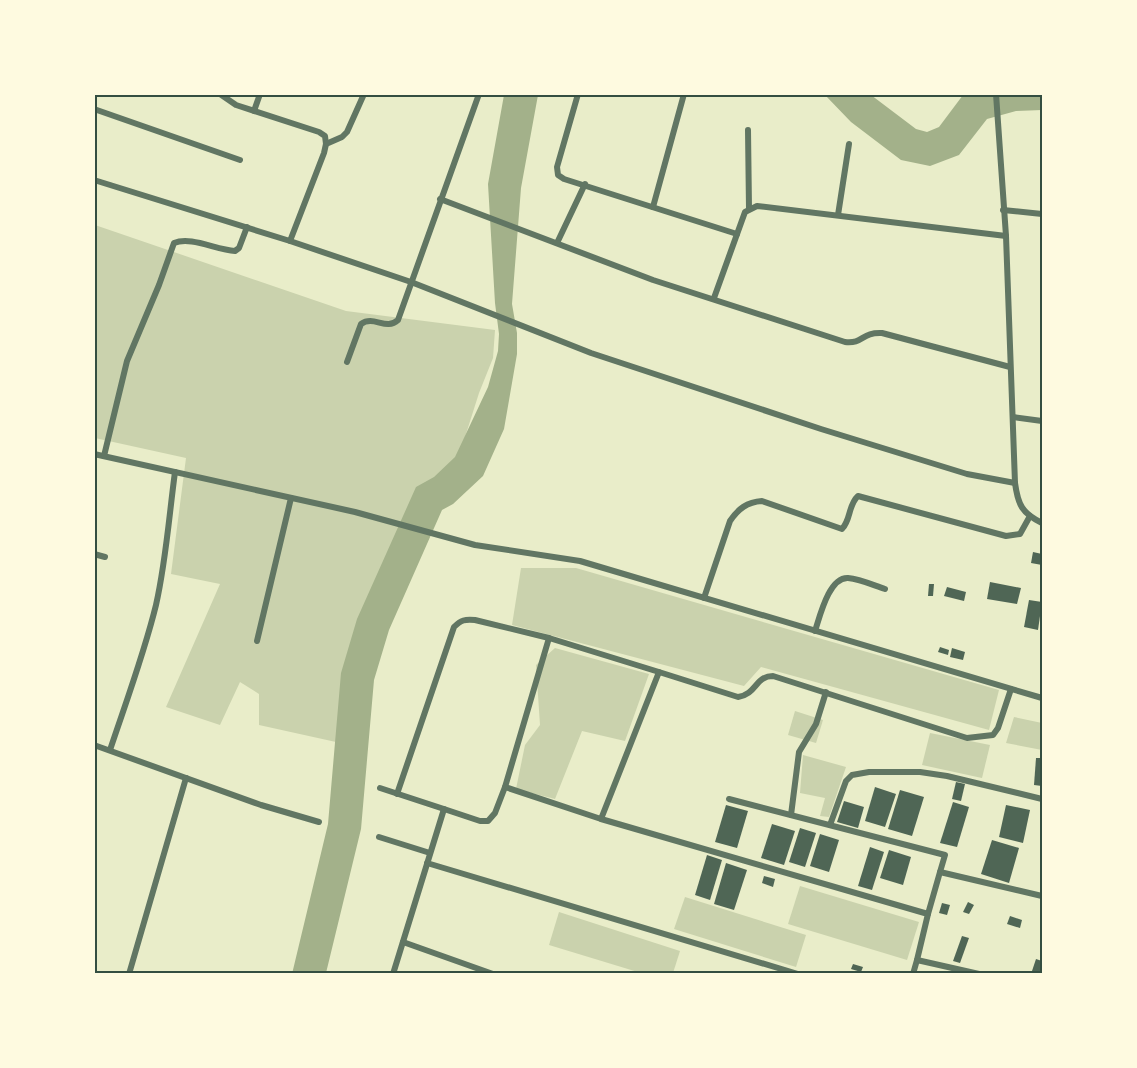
<svg xmlns="http://www.w3.org/2000/svg" width="1137" height="1068" font-family="'Exo 2',sans-serif">
<style>
.green{fill:#cad2ad}
.water{fill:#a3b18a}
.building{fill:#4f6655}
.lines{fill:none;stroke-linecap:round;stroke-linejoin:round}
.minor{stroke:#617663;stroke-width:6}
.neatline{fill:none;stroke:#344e41;stroke-width:2}
</style>
<rect width="100%" height="100%" fill="#e9edc9"/>
<g class="green">
<polygon points="95,225 346,311 495,330 493,358 479,393 452,478 421,505 345,744 259,725 259,694 240,682 220,725 166,707 220,584 171,574 186,458 95,438"/>
<polygon points="521,568 576,568 999,690 989,730 761,667 744,686 512,625"/>
<polygon points="555,648 649,674 625,741 582,731 555,799 516,789 525,745 540,725 536,665"/>
<polygon points="795,711 823,720 816,743 788,735"/>
<polygon points="1014,717 1042,723 1042,750 1006,743"/>
<polygon points="930,733 990,745 982,778 922,765"/>
<polygon points="803,755 846,767 829,817 820,816 825,798 800,793"/>
<polygon points="800,886 919,922 907,960 788,924"/>
<polygon points="685,897 806,935 796,967 674,929"/>
<polygon points="559,912 680,951 673,973 641,973 549,945"/>
</g>
<g class="water">
<polygon points="504,95 538,95 521,188 512,304 517,333 517,354 504,429 483,476 453,504 442,510 389,630 374,680 361,829 326,973 292,974 328,824 341,673 357,619 416,487 434,477 455,457 488,387 498,351 499,334 495,303 488,184"/>
<polygon points="825,95 871,95 916,129 927,132 939,127 963,95 1042,95 1042,110 1016,111 987,119 959,155 930,166 901,160 851,122"/>
</g>
<g class="building">
<polygon points="1033,552 1042,554 1042,565 1031,563"/>
<polygon points="990,582 1021,588 1017,604 987,599"/>
<polygon points="929,584 934,584 933,596 928,596"/>
<polygon points="947,587 966,592 964,601 944,596"/>
<polygon points="1029,600 1042,602 1038,630 1024,627"/>
<polygon points="940,647 949,650 948,655 938,652"/>
<polygon points="952,648 965,652 963,660 950,657"/>
<polygon points="1036,758 1042,758 1042,786 1034,785"/>
<polygon points="956,782 965,784 961,801 952,799"/>
<polygon points="875,787 896,794 885,827 865,821"/>
<polygon points="900,790 924,797 912,836 888,829"/>
<polygon points="844,801 864,807 858,828 837,822"/>
<polygon points="953,802 969,807 957,847 940,843"/>
<polygon points="726,805 748,811 737,848 715,842"/>
<polygon points="1006,805 1030,810 1023,843 999,837"/>
<polygon points="772,824 795,831 784,865 761,858"/>
<polygon points="800,828 816,833 805,867 789,862"/>
<polygon points="820,834 839,840 829,872 810,866"/>
<polygon points="992,840 1019,848 1009,883 981,874"/>
<polygon points="870,847 884,852 872,890 858,886"/>
<polygon points="889,850 911,857 903,885 880,878"/>
<polygon points="707,855 722,860 710,900 695,895"/>
<polygon points="726,863 747,870 734,910 714,904"/>
<polygon points="764,876 775,879 773,887 762,883"/>
<polygon points="968,902 974,905 969,914 963,912"/>
<polygon points="942,903 950,905 947,915 939,913"/>
<polygon points="1010,916 1022,920 1020,928 1007,924"/>
<polygon points="962,936 969,938 960,963 953,961"/>
<polygon points="1036,959 1042,961 1042,974 1032,971"/>
<polygon points="853,964 863,967 861,972 851,969"/>
</g>
<g class="lines">
<g class="minor">
<polyline points="220,94 236,105 319,132 325,136 326,144 324,153 290,241"/>
<polyline points="578,94 557,167 558,175 564,179 737,234"/>
<path d="M 996,94 L 1006,236 L 1015,483 C 1018,505 1022,513 1042,523"/>
<polyline points="94,109 240,160"/>
<polyline points="254,111 260,94"/>
<polyline points="748,130 749,209"/>
<polyline points="326,144 342,137 347,132 364,94"/>
<polyline points="94,180 290,241 411,282 591,353 821,429 967,474 1015,483"/>
<path d="M 440,199 L 653,280 L 845,342 C 864,344 861,332 882,333 L 1010,367"/>
<polyline points="653,207 684,94"/>
<polyline points="1003,210 1042,214"/>
<polyline points="838,215 849,144"/>
<polyline points="557,243 585,184"/>
<polyline points="714,298 745,212 757,206 1006,236"/>
<path d="M 347,362 L 361,324 C 374,315 386,331 398,320 L 479,94"/>
<polyline points="1013,417 1042,421"/>
<polyline points="94,454 355,512 475,545 580,561 1042,698"/>
<path d="M 104,456 L 127,361 L 159,285 L 174,243 C 191,236 216,250 235,251 L 239,248 L 247,227"/>
<polyline points="94,554 105,557"/>
<path d="M 704,598 L 730,521 C 738,509 747,502 762,501 L 842,529 C 851,520 848,505 858,496 L 1006,536 L 1020,534 L 1030,516"/>
<path d="M 815,631 C 820,616 829,577 848,578 C 860,579 873,585 885,589"/>
<polyline points="257,641 291,498"/>
<polyline points="94,745 261,805 319,822"/>
<path d="M 110,750 C 126,702 144,654 156,605 C 166,561 169,516 175,472"/>
<polyline points="505,787 549,638 659,672"/>
<polyline points="380,788 444,809"/>
<path d="M 397,794 L 454,627 C 461,620 465,619 475,620 L 549,638"/>
<polyline points="729,799 945,855 940,872"/>
<polyline points="791,815 799,752 816,724 826,692"/>
<path d="M 601,819 L 659,672 L 738,697 C 757,694 755,676 773,676 L 967,738 L 993,735 L 998,728 L 1011,689"/>
<polyline points="830,825 846,781 852,775 869,772 920,772 947,776 1042,799"/>
<polyline points="379,837 430,853"/>
<polyline points="427,863 798,974"/>
<polyline points="928,914 940,872 1042,896"/>
<polyline points="403,942 493,974"/>
<polyline points="129,974 186,778"/>
<polyline points="393,974 444,809 480,821 488,821 495,813 505,787 601,819 928,914 917,960"/>
<polyline points="913,974 917,960 979,974"/>
</g>
</g>
<rect width="1137" height="1068" fill="none" stroke="#fefae0" stroke-width="192"/>
<rect x="96" y="96" width="945" height="876" class="neatline"/>
</svg>
